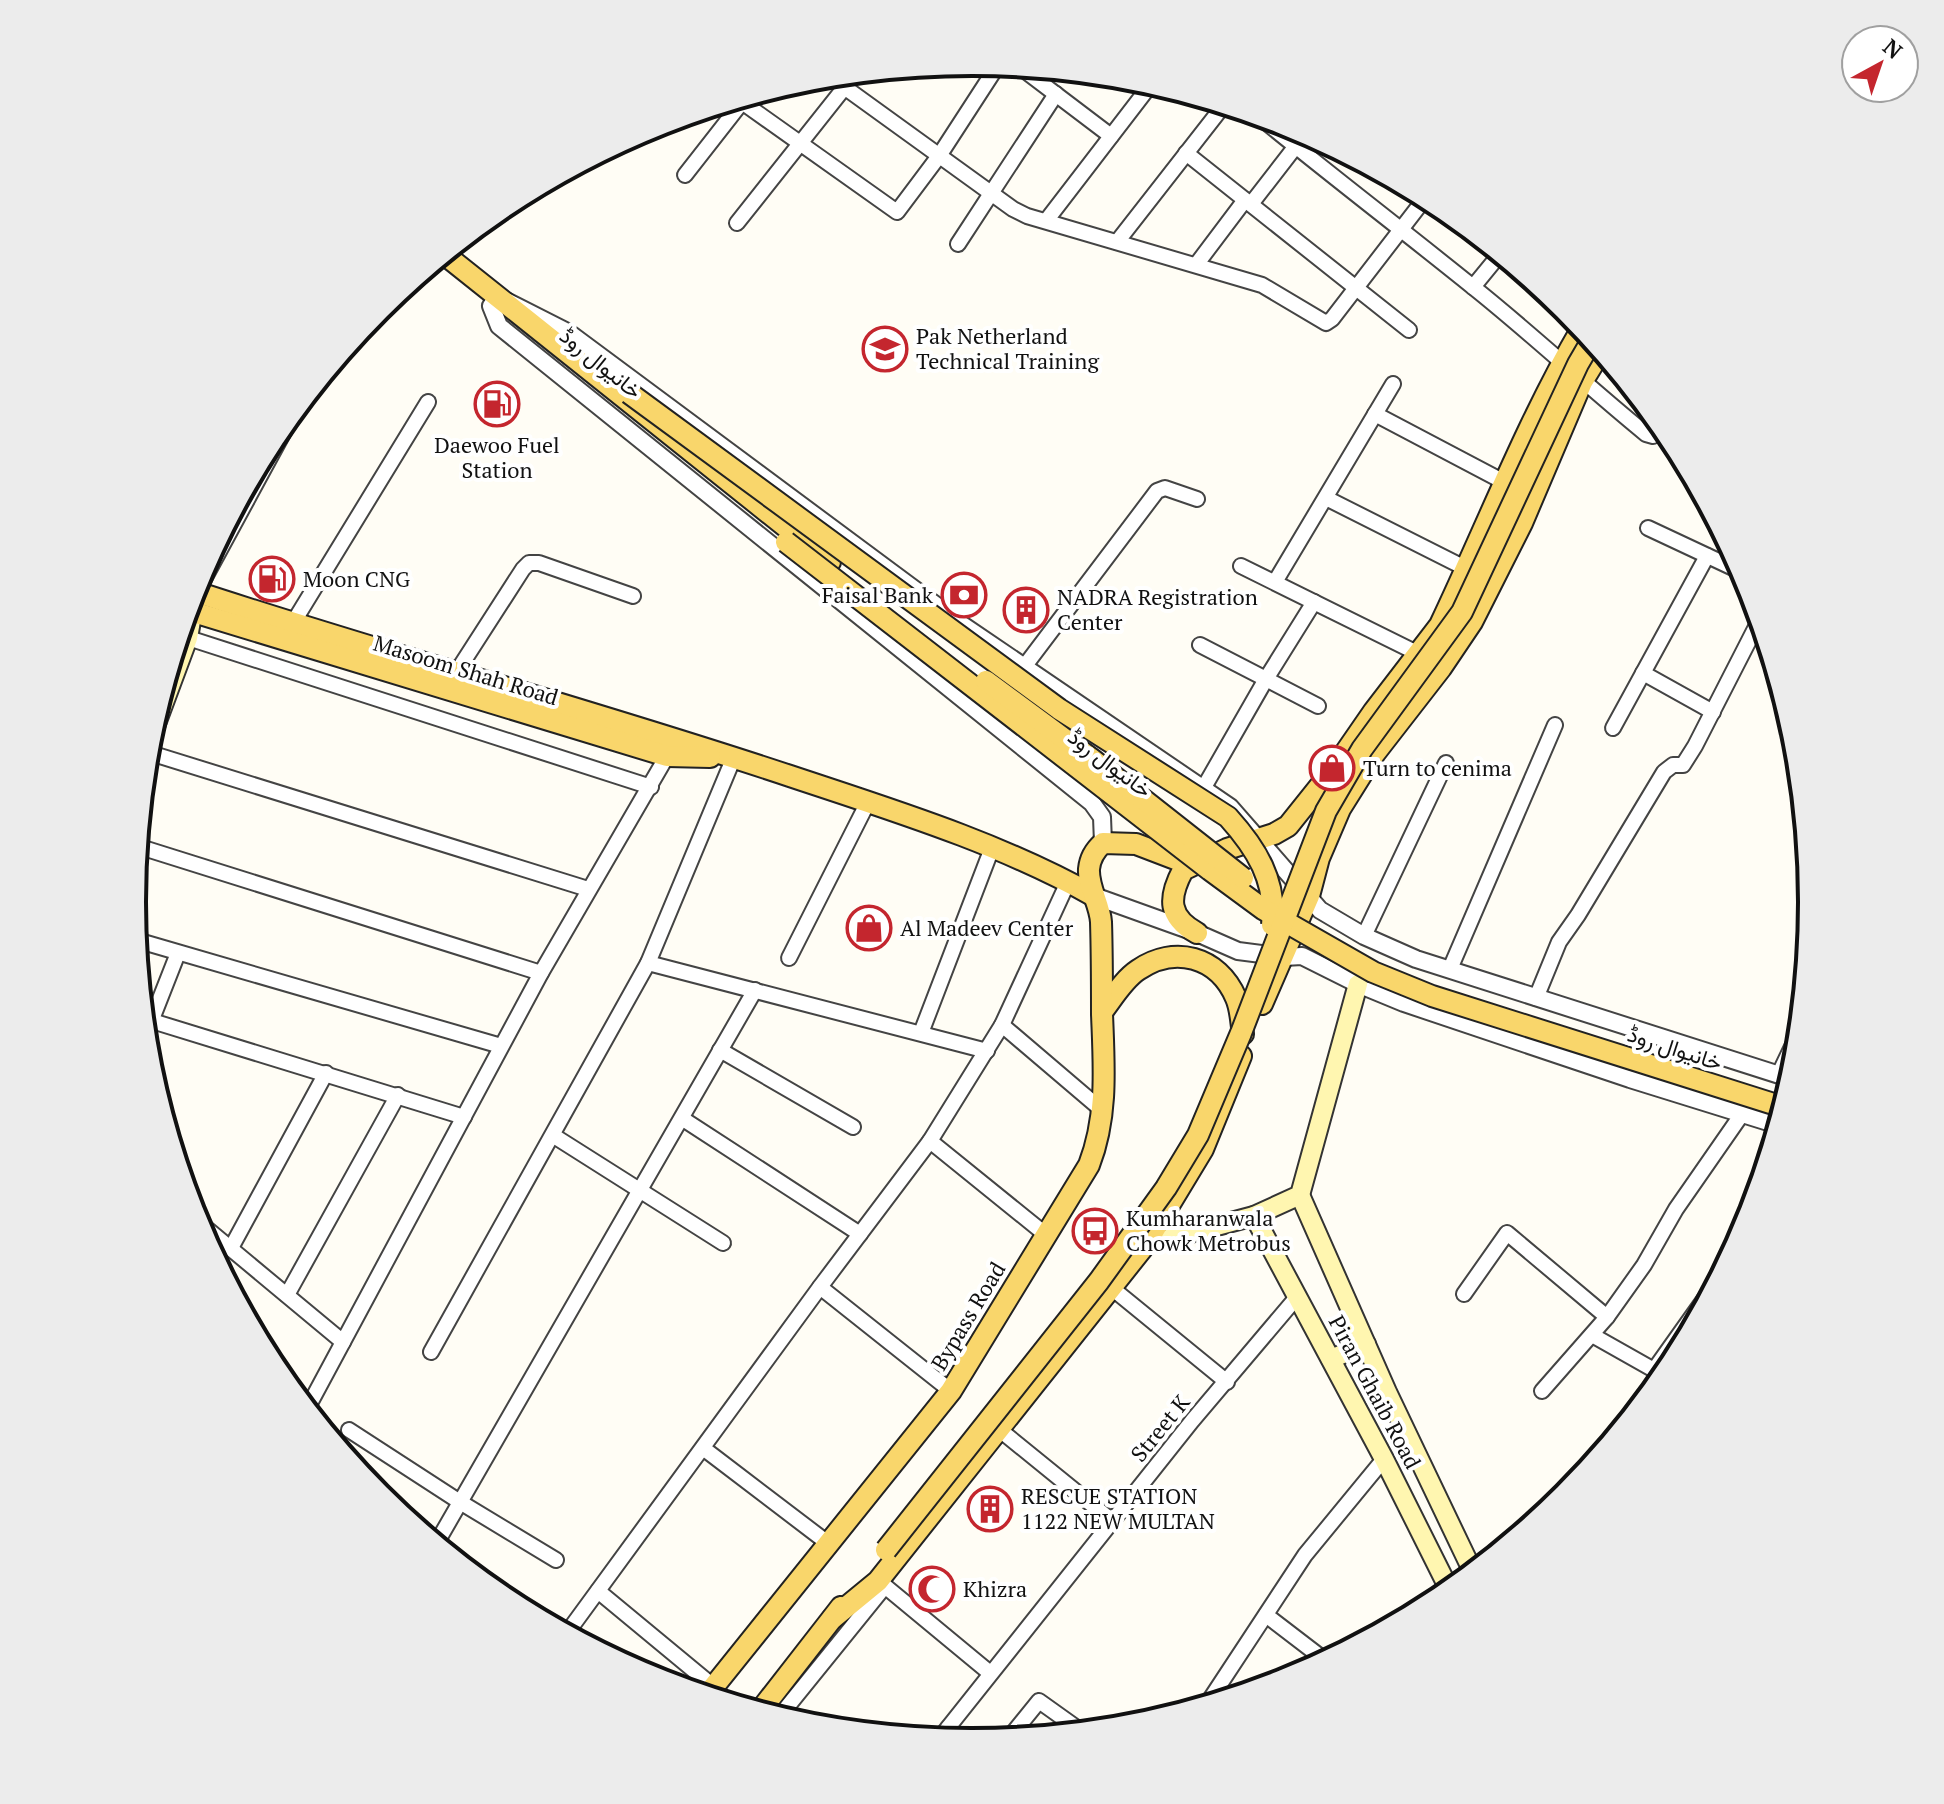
<svg xmlns="http://www.w3.org/2000/svg" width="1944" height="1804" font-family="'PT Serif',Vazirmatn,serif">
<style>
.lines{fill:none;stroke-linecap:round;stroke-linejoin:round}
.minor-casing{stroke:#444;stroke-width:18}
.tertiary-casing{stroke:#444;stroke-width:20}
.secondary-casing{stroke:#333;stroke-width:22}
.primary-casing{stroke:#222;stroke-width:24}
.minor{stroke:#fff;stroke-width:14}
.tertiary{stroke:#fff;stroke-width:16}
.secondary{stroke:#fff6b0;stroke-width:18}
.primary{stroke:#f9d66b;stroke-width:20}
.primary-bridge-casing{stroke:#222;stroke-width:24;stroke-linecap:butt}
.primary-bridge{stroke:#f9d66b;stroke-width:20}
.labels{text-anchor:middle;stroke-width:8;stroke-linejoin:round;paint-order:stroke}
.poi-label{font-size:22px;fill:#111;stroke:#fff;text-anchor:start}
.street-label{font-size:22px;fill:#111;stroke:#fff}
.rim{fill:none;stroke:#111;stroke-width:4}
</style>
<rect width="100%" height="100%" fill="#fffdf5"/>
<g class="lines">
<g class="minor-casing">
<g id="minor">
<polyline points="1020,67 1111,136"/>
<polyline points="829,76 1013,209 1027,216 1262,285 1326,323 1332,319 1426,197"/>
<polyline points="742,102 897,212 939,156 998,65"/>
<path d="M 1257,115 C 1328,173 1401,229 1473,287 C 1532,334 1587,386 1646,434 L 1653,436 L 1664,428"/>
<polyline points="1186,153 1409,330"/>
<polyline points="685,175 746,97"/>
<polyline points="1251,204 1306,133"/>
<polyline points="1046,221 1152,83"/>
<polyline points="737,223 856,73"/>
<polyline points="1117,242 1224,105"/>
<polyline points="958,244 1056,94"/>
<polyline points="1196,265 1245,200"/>
<polyline points="1473,287 1500,254"/>
<polyline points="1375,414 1506,483"/>
<polyline points="1326,498 1467,569"/>
<polyline points="1648,528 1744,573"/>
<polyline points="1241,566 1419,654"/>
<polyline points="1275,582 1393,384"/>
<polyline points="197,592 299,404"/>
<polyline points="293,623 428,402"/>
<polyline points="179,635 651,787"/>
<polyline points="1200,645 1318,706"/>
<polyline points="1024,667 1157,491 1165,488 1197,499"/>
<polyline points="456,673 523,569 529,563 539,563 633,596"/>
<polyline points="1643,673 1713,712"/>
<polyline points="1613,728 1707,556"/>
<polyline points="147,752 588,889"/>
<polyline points="1203,789 1266,679 1314,602"/>
<polyline points="137,846 541,973"/>
<polyline points="1364,936 1446,763"/>
<polyline points="136,940 501,1046"/>
<polyline points="789,958 868,802"/>
<polyline points="648,963 987,1051"/>
<polyline points="1450,969 1555,725"/>
<polyline points="1536,998 1559,942 1578,915 1664,772 1673,765 1683,765 1695,746 1760,619"/>
<polyline points="152,1021 464,1117"/>
<polyline points="1002,1025 1103,1111"/>
<polyline points="921,1033 992,848"/>
<polyline points="145,1037 178,953"/>
<polyline points="720,1050 853,1127"/>
<polyline points="1779,1074 1799,1032"/>
<polyline points="683,1119 860,1234"/>
<polyline points="554,1136 723,1243"/>
<polyline points="930,1141 1045,1234"/>
<polyline points="195,1219 343,1342"/>
<polyline points="231,1248 326,1073"/>
<polyline points="820,1287 951,1391"/>
<polyline points="1113,1289 1227,1382"/>
<polyline points="1464,1294 1507,1233 1607,1317"/>
<polyline points="287,1295 398,1095"/>
<polyline points="1592,1335 1654,1370 1718,1280"/>
<polyline points="431,1352 648,963 734,757"/>
<polyline points="1542,1391 1607,1317 1644,1265 1676,1209 1742,1114"/>
<polyline points="307,1409 541,973 667,756"/>
<polyline points="349,1430 460,1502 556,1560"/>
<polyline points="1000,1430 1112,1521"/>
<polyline points="703,1448 829,1544"/>
<polyline points="436,1544 755,990"/>
<polyline points="880,1582 990,1673"/>
<polyline points="598,1591 714,1687"/>
<polyline points="1266,1615 1326,1661"/>
<polyline points="567,1633 820,1287 930,1141 1002,1025 1068,882"/>
<polyline points="1207,1704 1305,1555 1384,1459"/>
<polyline points="779,1717 885,1586"/>
<polyline points="948,1728 965,1741"/>
<polyline points="1009,1738 1039,1701 1081,1731"/>
<polyline points="939,1739 1192,1421 1297,1297"/>
</g>
</g>
<g class="tertiary-casing">
<g id="tertiary">
<polyline points="1103,843 1102,817 1092,803 499,326 491,306 498,297 569,333 961,624 1230,807 1320,910 1364,936 1416,959 1792,1079"/>
<polyline points="1094,896 1197,933 1238,951 1284,957 1302,956 1358,984 1404,1003 1630,1079 1778,1125"/>
</g>
</g>
<g class="secondary-casing">
<g id="secondary">
<polyline points="147,748 188,638 195,598"/>
<polyline points="1300,1195 1387,1392 1473,1572"/>
<polyline points="1254,1216 1384,1459 1450,1591"/>
<polyline points="1145,1245 1254,1216 1300,1195 1358,984"/>
<polyline points="1331,1359 1366,1344"/>
</g>
</g>
<g class="primary-casing">
<g id="primary">
<polyline points="444,254 830,562"/>
<path d="M 193,591 C 391,656 592,710 790,776 C 892,810 1000,843 1094,896"/>
<polyline points="187,610 667,756 710,757"/>
<path d="M 1197,933 C 1168,917 1168,898 1183,870 L 1227,849 L 1274,834 L 1288,826 L 1336,766 L 1374,711 L 1440,625 C 1487,526 1527,422 1582,328"/>
<polyline points="1262,1004 1309,896 1319,858 1340,809 1375,753 1441,668 1472,622 1522,523 1582,382 1601,351"/>
<path d="M 1102,1012 C 1113,998 1123,980 1138,970 C 1174,945 1218,956 1236,998 C 1241,1009 1241,1023 1243,1034"/>
<polyline points="833,1618 878,1581 1145,1245 1203,1149 1241,1056"/>
<path d="M 707,1695 L 951,1391 L 1089,1165 C 1108,1116 1104,1066 1102,1014 C 1102,983 1102,953 1101,922 C 1100,904 1088,888 1089,869 C 1090,858 1095,850 1103,843 L 1136,844 L 1191,865"/>
<polyline points="760,1711 841,1607"/>
</g>
</g>
<use href="#minor" class="minor"/>
<use href="#tertiary" class="tertiary"/>
<use href="#secondary" class="secondary"/>
<use href="#primary" class="primary"/>
<g class="primary-bridge-casing">
<g id="primary-bridge">
<path d="M 629,393 L 1059,709 L 1228,817 C 1256,848 1277,881 1272,925"/>
<polyline points="786,542 1210,870 1263,909 1373,972 1432,996 1783,1107"/>
<polyline points="986,681 1093,760 1243,878"/>
<polyline points="886,1550 1099,1281 1166,1188 1198,1135 1241,1033 1326,811 1362,749 1462,612 1578,364 1592,340"/>
</g>
</g>
<use href="#primary-bridge" class="primary-bridge"/>
</g>
<defs>
<g id="school-ring" transform="scale(2.3)"><circle r="9.5" fill="#fff" stroke="#c4262e" stroke-width="1.5"/><path d="M0-5L7-2L0 1L-7-2ZM-4 1L0 2.5L4 1V4Q0 6-4 4Z" fill="#c4262e"/></g>
<g id="fuel-ring" transform="scale(2.3)"><circle r="9.5" fill="#fff" stroke="#c4262e" stroke-width="1.5"/><path d="M-5.5-6h7V0h2V4h1.3V-2.5L3-4.5l.8-.8L6-3V5H2.5V1h-1V6h-7ZM-4.2-4.7v3.2H.2V-4.7Z" fill="#c4262e"/></g>
<g id="bank-ring" transform="scale(2.3)"><circle r="9.5" fill="#fff" stroke="#c4262e" stroke-width="1.5"/><path d="M-6-4H6V4H-6ZM0-2.3a2.3 2.3 0 1 0 0 4.6a2.3 2.3 0 1 0 0-4.6Z" fill="#c4262e"/></g>
<g id="building-ring" transform="scale(2.3)"><circle r="9.5" fill="#fff" stroke="#c4262e" stroke-width="1.5"/><path d="M-4-6H4V6H1V3H-1V6H-4ZM-2.5-4.3h1.7v1.8h-1.7ZM.8-4.3h1.7v1.8H.8ZM-2.5-1h1.7V.8h-1.7ZM.8-1h1.7V.8H.8Z" fill="#c4262e"/></g>
<g id="shop-ring" transform="scale(2.3)"><circle r="9.5" fill="#fff" stroke="#c4262e" stroke-width="1.5"/><path d="M-5-2.5h2.3a2.7 3.5 0 0 1 5.4 0H5L5.5 6h-11ZM-1.5-2.5h3a1.5 2.3 0 0 0-3 0Z" fill="#c4262e"/></g>
<g id="bus-ring" transform="scale(2.3)"><circle r="9.5" fill="#fff" stroke="#c4262e" stroke-width="1.5"/><path d="M-5-6H5V4H4V6H2V4H-2V6H-4V4H-5ZM-3.5-4V0h7V-4ZM-3.5 1.2v1.5H-2V1.2ZM2 1.2v1.5H3.5V1.2Z" fill="#c4262e"/></g>
<g id="mosque-ring" transform="scale(2.3)"><circle r="9.5" fill="#fff" stroke="#c4262e" stroke-width="1.5"/><path d="M3.5-4.9A6 6 0 1 0 3.5 4.9A5 5 0 1 1 3.5-4.9Z" fill="#c4262e"/></g>
</defs>
<g fill-rule="evenodd">
<use href="#school-ring" x="885" y="349"/>
<use href="#fuel-ring" x="497" y="404"/>
<use href="#fuel-ring" x="272" y="579"/>
<use href="#bank-ring" x="964" y="595"/>
<use href="#building-ring" x="1026" y="610"/>
<use href="#shop-ring" x="1332" y="768"/>
<use href="#shop-ring" x="869" y="928"/>
<use href="#bus-ring" x="1095" y="1231"/>
<use href="#building-ring" x="990" y="1509"/>
<use href="#mosque-ring" x="932" y="1589"/>
</g>
<g class="labels">
<g class="poi-label">
<text x="916" y="344">Pak Netherland<tspan x="916" dy="25">Technical Training</tspan></text>
<text x="497" y="453" text-anchor="middle">Daewoo Fuel<tspan x="497" dy="25">Station</tspan></text>
<text x="303" y="587">Moon CNG</text>
<text x="933" y="603" text-anchor="end">Faisal Bank</text>
<text x="1057" y="605">NADRA Registration<tspan x="1057" dy="25">Center</tspan></text>
<text x="1363" y="776">Turn to cenima</text>
<text x="900" y="936">Al Madeev Center</text>
<text x="1126" y="1226">Kumharanwala<tspan x="1126" dy="25">Chowk Metrobus</tspan></text>
<text x="1021" y="1504">RESCUE STATION<tspan x="1021" dy="25">1122 NEW MULTAN</tspan></text>
<text x="963" y="1597">Khizra</text>
</g>
<g class="street-label">
<text transform="translate(601 363) rotate(39)" y="8">خانیوال روڈ</text>
<text transform="translate(466 670) rotate(17)" y="8">Masoom Shah Road</text>
<text transform="translate(1110 763) rotate(37)" y="8">خانیوال روڈ</text>
<text transform="translate(1675 1048) rotate(18)" y="8">خانیوال روڈ</text>
<text transform="translate(968 1316) rotate(-59)" y="8">Bypass Road</text>
<text transform="translate(1375 1392) rotate(62)" y="8">Piran Ghaib Road</text>
<text transform="translate(1160 1428) rotate(-51)" y="8">Street K</text>
</g>
</g>
<path d="M0 0H1944V1804H0ZM146 902a826 826 0 1 1 1652 0a826 826 0 1 1-1652 0Z" fill="#ececec" fill-rule="evenodd"/>
<path class="rim" d="M146 902a826 826 0 1 1 1652 0a826 826 0 1 1-1652 0Z"/>
<g transform="translate(1880 64) rotate(40)"><circle r="38" fill="#ffffff" stroke="#a0a0a0" stroke-width="2"/>
<path d="M0-6L14 30L0 20L-14 30Z" fill="#c4262e"/>
<text y="-12" font-size="22" font-weight="bold" text-anchor="middle" fill="#111111">N</text>
</g>
</svg>
